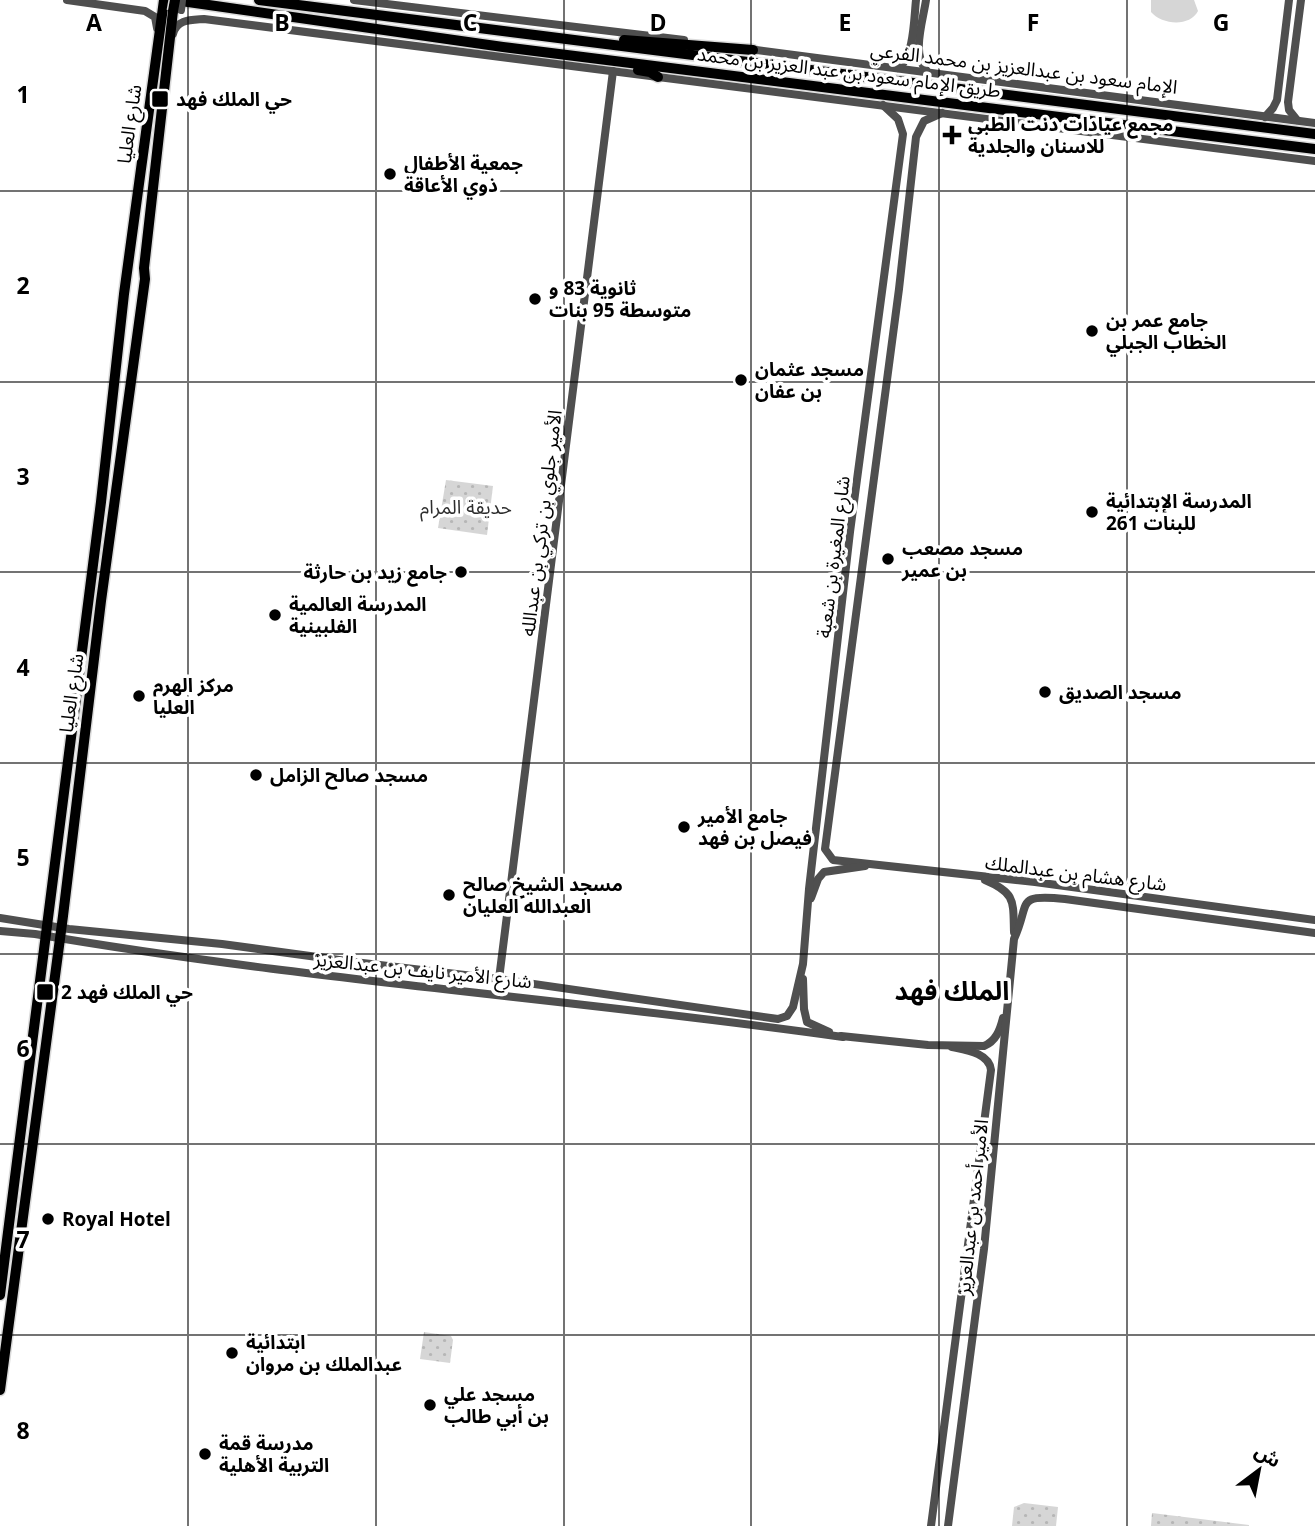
<svg xmlns="http://www.w3.org/2000/svg" width="1315" height="1526" font-family="'Open Sans','Noto Sans Arabic',sans-serif">
<style>
.green{fill:url(#green-dots)}
.pitch{fill:#d6d6d6}
.lines{fill:none;stroke-linecap:round;stroke-linejoin:round}
.primary-casing{stroke:#dbdbdb;stroke-width:13}
.tertiary{stroke:#4f4f4f;stroke-width:8}
.primary{stroke:#000;stroke-width:10}
.primary-bridge-casing{stroke:#dbdbdb;stroke-width:13;stroke-linecap:butt}
.tertiary-bridge{stroke:#4f4f4f;stroke-width:8}
.primary-bridge{stroke:#000;stroke-width:10}
.grid{fill:none;stroke:#000;stroke-width:2;stroke-opacity:0.55}
.poi-dot{fill:#000;stroke:#fff;stroke-width:2.5}
.labels{text-anchor:middle;stroke-width:7;stroke-linejoin:round;paint-order:stroke}
.street-label{font-size:19px;fill:#000;stroke:#fff}
.poi-label{font-size:19px;font-weight:bold;fill:#000;stroke:#fff;text-anchor:start}
.park-label{font-size:19px;fill:#2d2d2d;stroke:#fff}
.district-label{font-size:26px;font-weight:bold;fill:#000;stroke:#fff}
.grid-label{font-size:23px;text-anchor:middle;font-weight:bold;fill:#000;stroke:#fff;stroke-width:7;stroke-linejoin:round;paint-order:stroke}
</style>
<defs>
<pattern id="green-dots" width="8" height="8" patternUnits="userSpaceOnUse" patternTransform="scale(1.75)"><rect width="8" height="8" fill="#d6d6d6"/><path d="M2 2h.1M6 6h.1" fill="none" stroke="#b6b6b6" stroke-width="1.8" stroke-linecap="round"/></pattern>
</defs>
<rect width="100%" height="100%" fill="#fff"/>
<g class="green">
<polygon points="446,480 493,486 487,535 438,528"/>
<polygon points="424,1332 451,1336 453,1340 450,1363 420,1359"/>
<polygon points="1024,1503 1058,1507 1056,1526 1012,1526 1014,1507"/>
<polygon points="1152,1513 1249,1525 1249,1526 1151,1526"/>
</g>
<path class="pitch" d="M 1151,0 L 1194,0 L 1198,11 C 1190,27 1162,25 1151,12 Z"/>
<g class="lines">
<g class="primary-casing">
<g id="primary">
<polyline points="174,0 503,47 1315,149"/>
<polyline points="259,0 1315,134"/>
<polyline points="624,40 753,50"/>
<polyline points="638,70 650,72 658,77"/>
<polyline points="0,1295 101,502 124,294 164,0"/>
<polyline points="0,1390 63,916 101,601 145,279 144,268 173,11"/>
</g>
</g>
<g class="tertiary">
<polyline points="67,0 145,11 155,17 157,28"/>
<polyline points="354,0 684,40"/>
<path d="M 926,0 C 923,21 911,55 927,71"/>
<path d="M 173,34 C 177,19 191,20 204,19 L 1315,161"/>
<polyline points="749,49 1315,123"/>
<path d="M 898,68 C 914,59 914,18 916,0"/>
<polyline points="942,113 924,121 916,137 899,289 825,849 833,860 1035,882 1315,920"/>
<polyline points="1265,117 1273,108 1277,100 1289,0"/>
<polyline points="1297,120 1289,110 1288,102 1301,0"/>
<path d="M 985,880 C 1016,893 1013,901 1014,932"/>
<polyline points="811,898 818,879 824,872 865,866"/>
<polyline points="0,918 69,929 222,944 354,962 499,979 778,1019 787,1016 793,1007 803,964 809,889 850,532 903,134 898,119 883,105"/>
<path d="M 0,931 L 35,934 C 303,980 574,999 843,1037"/>
<polyline points="499,979 613,71"/>
<polyline points="803,979 804,1009 807,1022 829,1032"/>
<path d="M 841,1036 L 928,1045 L 984,1046 C 996,1041 1000,1030 1003,1018"/>
<path d="M 931,1526 L 991,1070 C 989,1053 966,1050 952,1047"/>
<path d="M 948,1526 L 984,1249 L 1014,939 C 1031,902 1014,894 1065,899 L 1315,933"/>
</g>
<use href="#primary" class="primary"/>
<g class="primary-bridge-casing">
<polyline id="primary-bridge" points="173,11 175,0"/>
</g>
<polyline class="tertiary-bridge" points="181,10 182,0"/>
<use href="#primary-bridge" class="primary-bridge"/>
</g>
<path class="grid" d="M 188,0 L 188,1526M 376,0 L 376,1526M 564,0 L 564,1526M 751,0 L 751,1526M 939,0 L 939,1526M 1127,0 L 1127,1526M 0,191 L 1315,191M 0,382 L 1315,382M 0,572 L 1315,572M 0,763 L 1315,763M 0,954 L 1315,954M 0,1144 L 1315,1144M 0,1335 L 1315,1335"/>
<g class="poi-dot">
<rect x="151" y="90" width="18" height="18" rx="3.5"/>
<path d="M948.5 124.5h7v7h7v7h-7v7h-7v-7h-7v-7h7z"/>
<circle cx="390" cy="174" r="7"/>
<circle cx="535" cy="299" r="7"/>
<circle cx="1092" cy="331" r="7"/>
<circle cx="741" cy="380" r="7"/>
<circle cx="1092" cy="512" r="7"/>
<circle cx="888" cy="559" r="7"/>
<circle cx="461" cy="572" r="7"/>
<circle cx="275" cy="615" r="7"/>
<circle cx="1045" cy="692" r="7"/>
<circle cx="139" cy="696" r="7"/>
<circle cx="256" cy="775" r="7"/>
<circle cx="684" cy="827" r="7"/>
<circle cx="449" cy="895" r="7"/>
<rect x="36" y="983" width="18" height="18" rx="3.5"/>
<circle cx="48" cy="1219" r="7"/>
<circle cx="232" cy="1353" r="7"/>
<circle cx="430" cy="1405" r="7"/>
<circle cx="205" cy="1454" r="7"/>
</g>
<g class="labels">
<g class="street-label">
<text transform="translate(1024 68) rotate(7)" y="7">الإمام سعود بن عبدالعزيز بن محمد الفرعي</text>
<text transform="translate(849 72) rotate(7)" y="7">طريق الإمام سعود بن عبد العزيز بن محمد</text>
<text transform="translate(129 124) rotate(-82)" y="7">شارع العليا</text>
<text transform="translate(541 523) rotate(-83)" y="7">الأمير جلوي بن تركي بن عبدالله</text>
<text transform="translate(833 557) rotate(-83)" y="7">شارع المغيرة بن شعبة</text>
<text transform="translate(71 693) rotate(-82)" y="7">شارع العليا</text>
<text transform="translate(1076 873) rotate(7)" y="7">شارع هشام بن عبدالملك</text>
<text transform="translate(423 970) rotate(6)" y="7">شارع الأمير نايف بن عبدالعزيز</text>
<text transform="translate(972 1207) rotate(-84)" y="7">الأمير أحمد بن عبدالعزيز</text>
</g>
<g class="poi-label">
<text x="176" y="106">حي الملك فهد</text>
<text x="968" y="131">مجمع عيادات دنت الطبي<tspan x="968" dy="22">للاسنان والجلدية</tspan></text>
<text x="404" y="170">جمعية الأطفال<tspan x="404" dy="22">ذوي الأعاقة</tspan></text>
<text x="549" y="295">ثانوية 83 و<tspan x="549" dy="22">متوسطة 95 بنات</tspan></text>
<text x="1106" y="327">جامع عمر بن<tspan x="1106" dy="22">الخطاب الجبلي</tspan></text>
<text x="755" y="376">مسجد عثمان<tspan x="755" dy="22">بن عفان</tspan></text>
<text x="1106" y="508">المدرسة الإبتدائية<tspan x="1106" dy="22">261 للبنات</tspan></text>
<text x="902" y="555">مسجد مصعب<tspan x="902" dy="22">بن عمير</tspan></text>
<text x="447" y="579" text-anchor="end">جامع زيد بن حارثة</text>
<text x="289" y="611">المدرسة العالمية<tspan x="289" dy="22">الفلبينية</tspan></text>
<text x="153" y="692">مركز الهرم<tspan x="153" dy="22">العليا</tspan></text>
<text x="1059" y="699">مسجد الصديق</text>
<text x="270" y="782">مسجد صالح الزامل</text>
<text x="698" y="823">جامع الأمير<tspan x="698" dy="22">فيصل بن فهد</tspan></text>
<text x="463" y="891">مسجد الشيخ صالح<tspan x="463" dy="22">العبدالله العليان</tspan></text>
<text x="61" y="999">حي الملك فهد 2</text>
<text x="62" y="1226">Royal Hotel</text>
<text x="246" y="1349">ابتدائية<tspan x="246" dy="22">عبدالملك بن مروان</tspan></text>
<text x="444" y="1401">مسجد علي<tspan x="444" dy="22">بن أبي طالب</tspan></text>
<text x="219" y="1450">مدرسة قمة<tspan x="219" dy="22">التربية الأهلية</tspan></text>
</g>
<g class="park-label">
<text x="466" y="514">حديقة المرام</text>
</g>
<g class="district-label">
<text x="952" y="1000">الملك فهد</text>
</g>
</g>
<g class="grid-label">
<text x="94" y="31">A</text>
<text x="282" y="31">B</text>
<text x="470" y="31">C</text>
<text x="658" y="31">D</text>
<text x="845" y="31">E</text>
<text x="1033" y="31">F</text>
<text x="1221" y="31">G</text>
<text x="23" y="103">1</text>
<text x="23" y="294">2</text>
<text x="23" y="485">3</text>
<text x="23" y="676">4</text>
<text x="23" y="866">5</text>
<text x="23" y="1057">6</text>
<text x="23" y="1248">7</text>
<text x="23" y="1439">8</text>
</g>
<g transform="translate(1259 1470) rotate(32)" stroke="#ffffff" stroke-width="5" paint-order="stroke">
<path d="M0-5L12 26L0 18L-12 26Z" fill="#000000"/>
<text y="-10" font-size="19" font-weight="bold" text-anchor="middle" fill="#000000">ش</text>
</g>
</svg>
